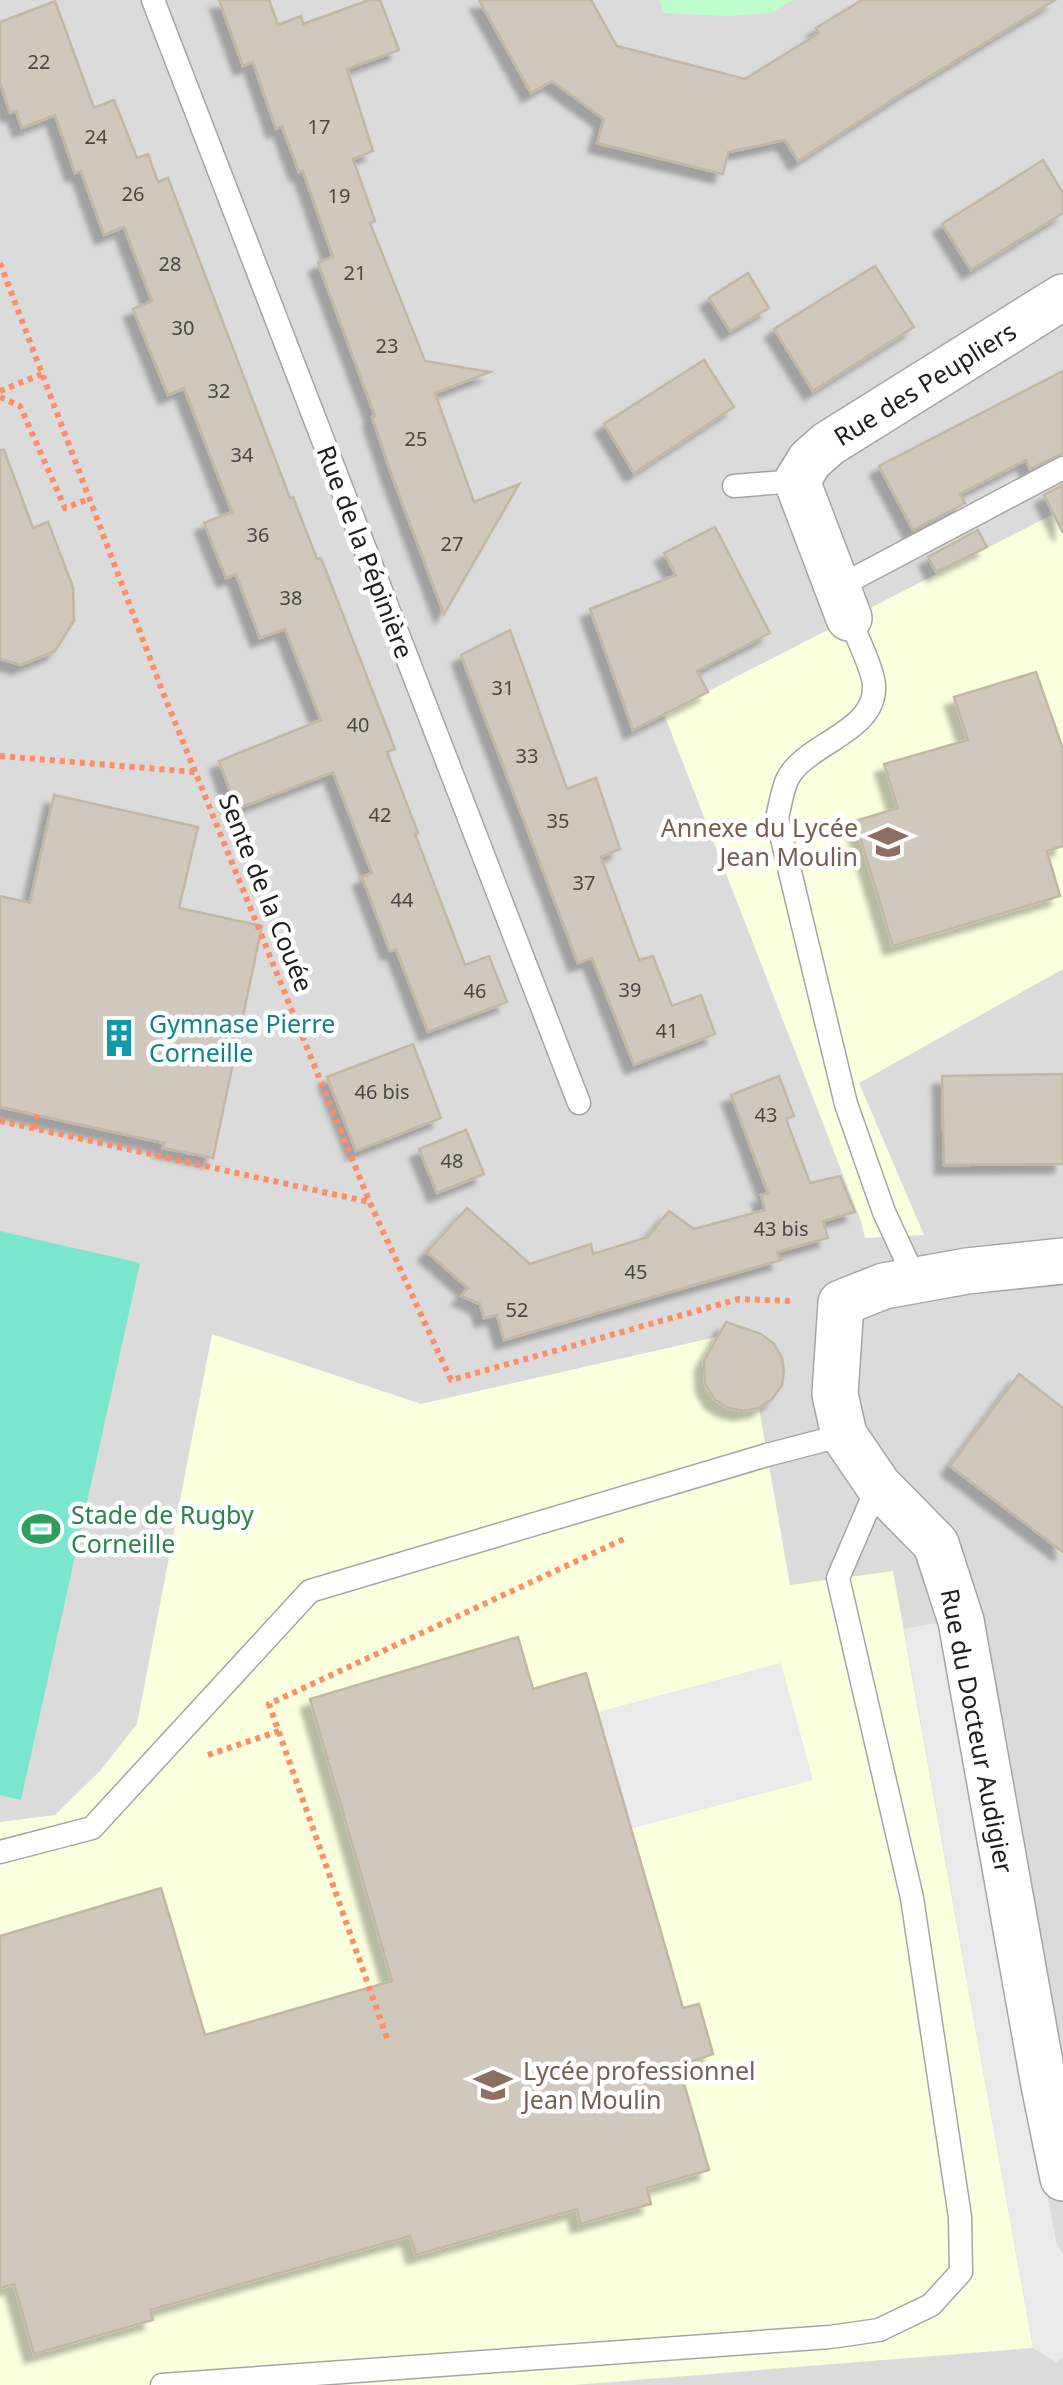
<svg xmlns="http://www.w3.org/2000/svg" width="1063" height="2385" font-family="'Noto Sans',sans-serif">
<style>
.residential{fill:#dcdbdb}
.education{fill:#faffde}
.park{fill:#bdfecc}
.pitch{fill:#7ae6cd}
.parking{fill:#eaeaea}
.building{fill:#d0c8bc;stroke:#c3b7a4;stroke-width:2.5;filter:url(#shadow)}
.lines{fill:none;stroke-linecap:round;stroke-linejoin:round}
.lane-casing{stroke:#a5a5a5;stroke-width:25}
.street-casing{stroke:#a5a5a5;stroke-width:48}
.path{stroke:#ff8d66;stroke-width:6;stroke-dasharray:5 5;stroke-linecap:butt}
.lane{stroke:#fff;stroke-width:22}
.street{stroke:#fff;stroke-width:45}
.labels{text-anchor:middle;stroke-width:9;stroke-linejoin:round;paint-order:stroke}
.number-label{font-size:20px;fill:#4a4846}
.street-label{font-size:25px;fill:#1e1e1e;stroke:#fff}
.education-label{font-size:25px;fill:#785e54;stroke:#fff;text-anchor:end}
.culture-label{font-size:25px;fill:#0d838f;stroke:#fff;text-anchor:start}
.leisure-label{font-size:25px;fill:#27864d;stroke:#fff;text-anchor:start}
</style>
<defs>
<filter id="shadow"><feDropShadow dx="-9" dy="9" stdDeviation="2.5" flood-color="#0004"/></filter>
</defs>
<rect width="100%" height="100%" fill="#f0eee3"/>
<rect class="residential" x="0" y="0" width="1063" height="2385"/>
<g class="education">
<polygon points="1063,509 1063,969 859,1083 924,1235 865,1238 861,1221 664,714"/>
<polygon points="212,1334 421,1404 725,1335 717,1340 707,1354 703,1369 705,1384 714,1399 728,1407 744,1411 759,1408 790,1585 893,1571 1033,2348 574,2385 0,2385 0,1822 55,1815 100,1771 137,1724"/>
</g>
<polygon class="park" points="659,0 794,0 770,13 728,16 664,13"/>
<polygon class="pitch" points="0,1231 140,1263 21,1800 0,1795"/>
<g class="parking">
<polygon points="943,1622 1056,2241 1063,2255 1063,2357 1056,2362 1033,2348 904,1629"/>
<polygon points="781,1663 813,1780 630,1829 598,1712"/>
</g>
<g class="building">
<polygon points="219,0 269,0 278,25 301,16 303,24 369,0 380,0 399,50 347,69 373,151 353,159 375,221 370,223 425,361 490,372 435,393 474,502 519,484 444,614 391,473 372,417 375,416 318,263 333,257 303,171 299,172 282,126 276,129 253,62 243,66"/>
<polygon points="479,0 591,0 617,46 745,79 819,33 816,28 862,0 1055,0 906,91 798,161 785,140 728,152 723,174 597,143 604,119 552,81 531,93"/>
<polygon points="55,1 94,108 114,100 137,158 148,154 158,182 168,178 290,498 293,497 317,559 321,558 395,749 387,752 418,833 415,834 465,965 489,956 507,1002 428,1032 396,949 390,951 370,898 362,877 372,873 333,772 237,809 219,761 321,720 285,629 260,638 236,574 226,578 204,523 232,512 184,388 168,395 133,309 152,301 124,227 104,235 81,171 75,173 55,115 22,128 16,111 10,113 0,82 0,22"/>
<polygon points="1043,160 1063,193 1063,213 971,270 942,224"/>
<polygon points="875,266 914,327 813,391 774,329"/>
<polygon points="748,273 769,308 730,331 709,298"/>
<polygon points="704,360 734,407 634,473 604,424"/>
<polygon points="1063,371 1063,453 1030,469 1026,460 960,494 965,503 913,530 879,466"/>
<polygon points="0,450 4,450 33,528 48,522 73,587 74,621 55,651 21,665 0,659"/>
<polygon points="1063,485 1063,533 1044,495"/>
<polygon points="715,527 770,633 697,671 708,692 633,730 590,609 676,575 664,553"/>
<polygon points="978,530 987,547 936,572 928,557"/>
<polygon points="510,630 567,789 596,778 620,849 601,857 639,960 653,956 672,1006 701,995 715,1034 634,1065 592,958 578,963 461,655"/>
<polygon points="1036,672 1063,749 1063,846 1047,851 1060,896 893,946 855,821 898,808 884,764 968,740 954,697"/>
<polygon points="54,795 198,827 179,908 262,926 213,1158 163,1148 164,1143 0,1107 0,896 30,903"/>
<polygon points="413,1044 441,1118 356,1151 327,1077"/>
<polygon points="1063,1074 1063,1164 944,1165 942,1076"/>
<polygon points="779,1076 794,1116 786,1119 810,1183 840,1176 855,1212 823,1221 828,1238 777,1252 781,1260 504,1340 497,1315 484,1318 480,1304 461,1296 468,1288 427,1252 467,1208 530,1264 591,1244 593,1254 648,1237 669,1211 694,1229 765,1210 761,1195 768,1193 731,1095"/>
<polygon points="466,1130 484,1174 437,1193 419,1149"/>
<polygon points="726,1322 761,1334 774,1344 782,1358 784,1371 782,1385 772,1399 759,1408 744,1411 728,1408 714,1399 705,1384 704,1361"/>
<polygon points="1019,1374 1063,1408 1063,1552 950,1466"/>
<polygon points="518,1637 533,1689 586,1673 683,2008 699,2004 713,2054 679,2066 709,2170 647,2188 651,2204 580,2224 577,2209 416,2255 410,2236 150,2310 153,2320 34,2354 14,2284 0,2288 0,1936 161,1888 205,2035 392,1981 310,1699"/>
</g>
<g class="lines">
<g class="lane-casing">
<g id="lane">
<polyline points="153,0 579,1103"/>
<polyline points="734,486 797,481"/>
<polyline points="838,587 1063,468"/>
<path d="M 849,618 C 856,635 873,669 874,685 C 877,733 804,743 787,780 C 782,791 780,806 777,818 L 846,1104 L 884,1212 L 916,1281"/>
<polyline points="0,1852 92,1828 310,1591 767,1455 844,1435"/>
<polyline points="162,2385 830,2337 879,2330 931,2305 961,2272 960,2217 912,1898 838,1578 878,1485"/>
</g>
</g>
<g class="street-casing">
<g id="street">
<polyline points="849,618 797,481 810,460 828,444 1063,297"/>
<polyline points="1063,1261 967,1271 884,1286 841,1303 835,1394 844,1435 878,1485 936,1544 961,1621 1044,2085 1063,2178"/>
</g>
</g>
<g class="path">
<polyline points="0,263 162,690 370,1203 451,1380 739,1299 793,1301"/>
<polyline points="0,391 42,374"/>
<polyline points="0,397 20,406 65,508 89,499"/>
<polyline points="0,756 195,772"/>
<polyline points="0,1121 369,1202"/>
<polyline points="34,1129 37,1115"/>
<polyline points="208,1755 279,1731"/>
<polyline points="387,2038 269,1704 624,1539"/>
</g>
<use href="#lane" class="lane"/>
<use href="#street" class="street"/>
</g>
<defs>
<g id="university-bare" transform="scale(3)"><path d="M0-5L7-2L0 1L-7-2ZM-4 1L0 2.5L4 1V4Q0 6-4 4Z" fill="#8d6e63" stroke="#fff" stroke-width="2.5" paint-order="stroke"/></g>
<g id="building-bare" transform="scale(3)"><path d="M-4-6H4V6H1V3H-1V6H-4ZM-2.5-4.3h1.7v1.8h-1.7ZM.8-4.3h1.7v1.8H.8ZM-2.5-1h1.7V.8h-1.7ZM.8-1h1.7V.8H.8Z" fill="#0f9aa8" stroke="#fff" stroke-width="2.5" paint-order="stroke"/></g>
<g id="stadium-bare" transform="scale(3)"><path d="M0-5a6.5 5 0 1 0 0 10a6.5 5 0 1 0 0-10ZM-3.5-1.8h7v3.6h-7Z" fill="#2e9e5b" stroke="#fff" stroke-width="2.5" paint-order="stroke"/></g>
<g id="school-bare" transform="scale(3)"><path d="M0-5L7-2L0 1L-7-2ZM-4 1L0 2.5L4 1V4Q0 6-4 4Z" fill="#8d6e63" stroke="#fff" stroke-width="2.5" paint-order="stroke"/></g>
</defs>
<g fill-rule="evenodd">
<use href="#university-bare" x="888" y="842"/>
<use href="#building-bare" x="119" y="1038"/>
<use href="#stadium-bare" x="41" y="1529"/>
<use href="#school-bare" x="493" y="2085"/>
</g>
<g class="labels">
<g class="number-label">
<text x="39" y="69">22</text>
<text x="319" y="134">17</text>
<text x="96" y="144">24</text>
<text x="133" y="201">26</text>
<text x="339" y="203">19</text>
<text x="170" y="271">28</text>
<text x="355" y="280">21</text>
<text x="183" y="335">30</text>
<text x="387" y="353">23</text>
<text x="219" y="398">32</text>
<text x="416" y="446">25</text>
<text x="242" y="462">34</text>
<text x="258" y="542">36</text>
<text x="452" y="551">27</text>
<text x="291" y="605">38</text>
<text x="503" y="695">31</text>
<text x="358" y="732">40</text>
<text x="527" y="763">33</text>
<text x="380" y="822">42</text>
<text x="558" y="828">35</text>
<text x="584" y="890">37</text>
<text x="402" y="907">44</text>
<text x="630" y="997">39</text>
<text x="475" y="998">46</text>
<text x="667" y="1038">41</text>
<text x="382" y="1099">46 bis</text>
<text x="766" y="1122">43</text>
<text x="452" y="1168">48</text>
<text x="781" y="1236">43 bis</text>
<text x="636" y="1279">45</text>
<text x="517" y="1317">52</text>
</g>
<g class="street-label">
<text transform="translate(925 384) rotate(-32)" y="9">Rue des Peupliers</text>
<text transform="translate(365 552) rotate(69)" y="9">Rue de la Pépinière</text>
<text transform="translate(266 893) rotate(68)" y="9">Sente de la Couée</text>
<text transform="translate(977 1731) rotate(79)" y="9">Rue du Docteur Audigier</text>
</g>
<g class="education-label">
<text x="858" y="837">Annexe du Lycée<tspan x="858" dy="29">Jean Moulin</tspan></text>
<text x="523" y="2080" text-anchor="start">Lycée professionnel<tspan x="523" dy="29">Jean Moulin</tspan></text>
</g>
<g class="culture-label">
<text x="149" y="1033">Gymnase Pierre<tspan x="149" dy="29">Corneille</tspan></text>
</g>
<g class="leisure-label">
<text x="71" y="1524">Stade de Rugby<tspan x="71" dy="29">Corneille</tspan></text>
</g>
</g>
</svg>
